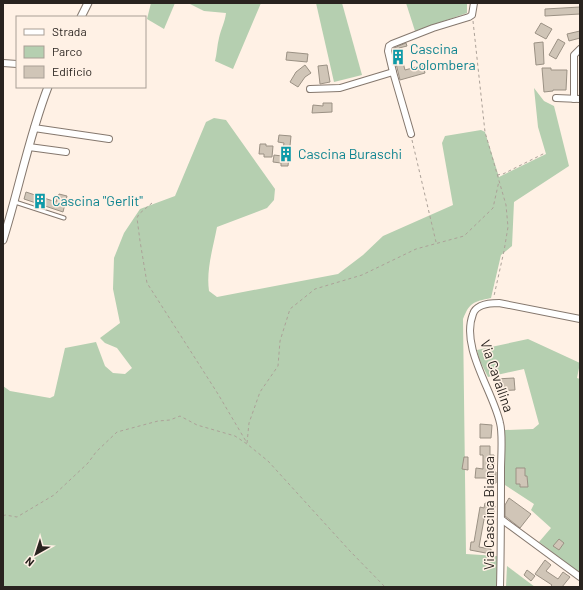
<svg xmlns="http://www.w3.org/2000/svg" width="583" height="590" font-family="Barlow,sans-serif">
<style>
.green{fill:#b5cfb0}
.building{fill:#d0c5b7;stroke:#9b9184}
.lines{fill:none;stroke-linecap:round;stroke-linejoin:round}
.service-casing{stroke:#85786e;stroke-width:5}
.minor-casing{stroke:#85786e;stroke-width:8}
.tertiary-casing{stroke:#85786e;stroke-width:9}
.path{stroke:#aca198;stroke-width:1;stroke-dasharray:3 3;stroke-linecap:butt}
.service{stroke:#fff;stroke-width:3}
.minor{stroke:#fff;stroke-width:6}
.tertiary{stroke:#fff;stroke-width:7}
.labels{text-anchor:middle;stroke-width:3;stroke-linejoin:round;paint-order:stroke}
.culture-label{font-size:14px;fill:#0d838f;stroke:#fff1e5;text-anchor:start}
.street-label{font-size:14px;fill:#29231f;stroke:#fff1e5}
</style>
<rect width="100%" height="100%" fill="#fff1e5"/>
<g class="green">
<polygon points="151,3 175,3 164,29 147,19"/>
<path d="M 188,3 L 261,3 L 233,69 L 215,61 C 217,53 217,46 219,38 C 221,29 225,22 226,13 L 204,11 Z"/>
<polygon points="316,3 342,3 362,75 334,82"/>
<polygon points="406,3 467,3 467,13 415,31"/>
<path d="M 534,88 L 544,101 L 554,106 L 569,166 L 514,202 L 512,246 L 501,255 L 491,298 C 473,302 470,302 463,319 L 466,554 L 497,556 L 497,587 L 3,587 L 3,386 L 10,391 L 50,398 L 54,396 L 65,348 L 96,342 L 105,366 L 113,373 L 125,374 L 132,368 L 117,348 L 105,343 L 100,338 L 120,323 L 113,289 L 114,258 L 124,233 L 140,209 L 175,196 L 206,122 L 214,118 L 226,120 L 275,189 L 274,200 L 267,208 L 217,227 C 213,248 206,270 209,291 L 217,297 L 338,274 L 363,255 L 383,236 L 453,205 L 442,143 L 445,136 L 481,130 L 485,132 L 499,177 L 546,154 L 538,127 Z"/>
<polygon points="528,339 580,363 577,378 580,379 580,573 539,542 551,528 531,510 534,504 505,485 505,430 533,429 539,424 524,369 488,377 479,359 477,350"/>
<polygon points="507,566 535,587 506,587"/>
</g>
<g class="building">
<polygon points="580,7 580,14 545,16 545,9"/>
<polygon points="541,23 552,29 546,39 535,33"/>
<polygon points="580,31 580,38 569,41 567,34"/>
<polygon points="558,39 565,43 556,59 549,55"/>
<polygon points="543,42 544,64 536,65 534,43"/>
<polygon points="406,43 407,46 399,48 405,70 423,65 425,73 400,80 393,51 394,48"/>
<polygon points="287,52 308,54 307,62 286,60"/>
<polygon points="305,65 311,73 305,77 298,87 290,82 296,72"/>
<polygon points="327,65 330,82 320,84 318,66"/>
<polygon points="542,68 551,68 551,70 567,70 566,90 553,90 553,91 544,92"/>
<polygon points="323,103 332,103 332,112 312,113 313,105 323,106"/>
<polygon points="279,135 291,136 288,166 281,166 281,163 273,162 274,155 282,156 284,143 278,142"/>
<polygon points="260,144 266,144 266,146 273,146 272,157 264,157 264,154 259,154"/>
<polygon points="26,192 56,202 59,194 67,196 63,212 24,199"/>
<polygon points="514,378 515,390 496,391 495,379"/>
<polygon points="480,424 492,425 491,438 480,438"/>
<polygon points="480,446 490,446 490,455 494,455 494,472 496,472 496,483 487,482 487,478 475,478 476,468 483,469 483,455 480,455"/>
<polygon points="464,457 468,457 468,470 462,469"/>
<polygon points="516,468 525,468 525,476 527,476 528,487 520,487 520,484 516,484"/>
<polygon points="509,498 531,514 520,528 505,516 505,505"/>
<polygon points="485,503 495,506 493,516 485,514 479,547 491,549 491,554 470,550 471,542 474,542 480,507 484,508"/>
<polygon points="559,539 564,543 559,550 553,546"/>
<polygon points="545,560 551,565 546,571 558,579 563,572 570,577 562,587 550,587 552,585 535,574"/>
<polygon points="527,570 535,576 531,581 524,575"/>
</g>
<g class="lines">
<g class="service-casing">
<polyline id="service" points="15,202 64,218"/>
</g>
<g class="minor-casing">
<g id="minor">
<polyline points="3,63 17,64"/>
<polyline points="310,89 340,88 393,72"/>
<polyline points="556,98 580,99"/>
<polyline points="574,99 574,55 580,49"/>
<polyline points="34,128 109,139"/>
<polyline points="411,134 393,72 388,51 389,46 392,44 433,28 469,17 472,15 474,3"/>
<polyline points="29,147 66,152"/>
<polyline points="501,519 580,577"/>
<path d="M 500,587 C 501,548 501,508 501,469 C 501,457 503,434 500,423 C 493,391 460,347 473,314 C 476,304 491,303 499,303 L 580,319"/>
</g>
</g>
<g class="tertiary-casing">
<g id="tertiary">
<polyline points="81,17 88,3"/>
<path d="M 3,240 C 19,189 29,136 48,87"/>
</g>
</g>
<g class="path">
<polyline points="473,21 485,132 506,205 508,227 504,251 494,296"/>
<polyline points="412,140 436,242"/>
<polyline points="497,175 503,174 545,153"/>
<polyline points="152,203 139,214 137,218 140,241 147,283 218,394 247,443"/>
<polyline points="247,443 249,423 260,392 278,366 280,341 290,309 315,289 362,275 416,249 464,236 493,208 499,181"/>
<polyline points="3,516 5,515 17,517 54,495 88,463 96,452 117,432 158,421 170,420 180,416 197,425 235,436 247,444 268,461 349,550 385,587"/>
</g>
<use href="#service" class="service"/>
<use href="#minor" class="minor"/>
<use href="#tertiary" class="tertiary"/>
</g>
<defs>
<g id="building-bare" transform="scale(1.2)"><path d="M-4-6H4V6H1V3H-1V6H-4ZM-2.5-4.3h1.7v1.8h-1.7ZM.8-4.3h1.7v1.8H.8ZM-2.5-1h1.7V.8h-1.7ZM.8-1h1.7V.8H.8Z" fill="#0f9aa8" stroke="#fff1e5" stroke-width="2.5" paint-order="stroke"/></g>
</defs>
<g fill-rule="evenodd">
<use href="#building-bare" x="398" y="57"/>
<use href="#building-bare" x="286" y="154"/>
<use href="#building-bare" x="40" y="201"/>
</g>
<g class="labels">
<g class="culture-label">
<text x="410" y="54">Cascina<tspan x="410" dy="16">Colombera</tspan></text>
<text x="298" y="159">Cascina Buraschi</text>
<text x="52" y="206">Cascina "Gerlit"</text>
</g>
<g class="street-label">
<text transform="translate(497 376) rotate(71)" y="5">Via Cavallina</text>
<text transform="translate(489 513) rotate(-90)" y="5">Via Cascina Bianca</text>
</g>
</g>
<rect width="583" height="590" fill="none" stroke="#29231f" stroke-width="8"/>
<rect x="16" y="16" width="130" height="72" fill="#fff1e5" stroke="#a99f96"/>
<rect x="24" y="29" width="20" height="6" fill="#ffffff" stroke="#a99f96"/>
<text x="52" y="36" font-size="12" fill="#29231f">Strada</text>
<rect x="24" y="46" width="20" height="12" fill="#b5cfb0" stroke="#a99f96"/>
<text x="52" y="56" font-size="12" fill="#29231f">Parco</text>
<rect x="24" y="66" width="20" height="12" fill="#d0c5b7" stroke="#a99f96"/>
<text x="52" y="76" font-size="12" fill="#29231f">Edificio</text>
<g transform="translate(36 554) rotate(219)" stroke="#fff1e5" stroke-width="3" paint-order="stroke">
<path d="M0-3L7 15L0 10L-7 15Z" fill="#29231f"/>
<text y="-6" font-size="11" font-weight="bold" text-anchor="middle" fill="#29231f">N</text>
</g>
</svg>
